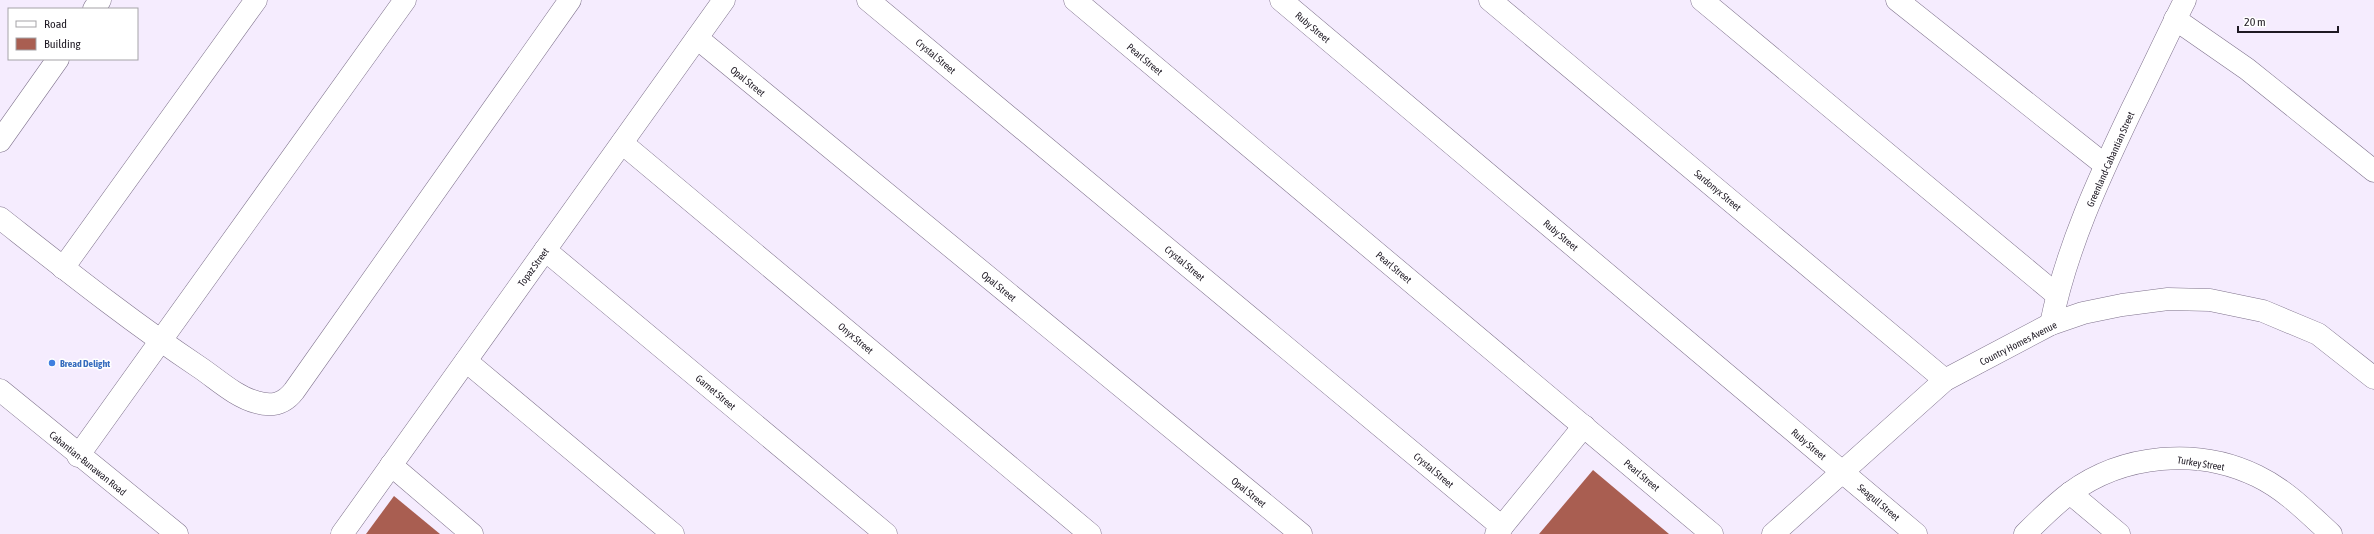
<svg xmlns="http://www.w3.org/2000/svg" width="2374" height="534" font-family="'Asap Condensed',sans-serif">
<style>
.building{fill:#a95e51}
.lines{fill:none;stroke-linecap:round;stroke-linejoin:round}
.minor-casing{stroke:#7f728c;stroke-width:23}
.secondary-casing{stroke:#7f728c;stroke-width:23}
.primary-casing{stroke:#7f728c;stroke-width:23}
.minor{stroke:#fff;stroke-width:22}
.secondary{stroke:#fff;stroke-width:22}
.primary{stroke:#fff;stroke-width:22}
.shop-dot{fill:#3f7fe0;stroke:#fff;stroke-width:1.5}
.labels{text-anchor:middle;stroke-width:3;stroke-linejoin:round;paint-order:stroke}
.street-label{font-size:10px;fill:#1e1923;stroke:#fff}
.shop-label{font-size:10px;font-weight:bold;fill:#366cbe;stroke:#fff;text-anchor:start}
</style>
<rect width="100%" height="100%" fill="#f5ecfe"/>
<g class="building">
<polygon points="1593,470 1669,534 1539,534"/>
<polygon points="394,496 440,534 366,534"/>
</g>
<g class="lines">
<g class="minor-casing">
<g id="minor">
<polyline points="868,0 1502,527"/>
<polyline points="1075,0 1712,534"/>
<polyline points="1281,0 1916,534"/>
<polyline points="1490,0 1945,380"/>
<polyline points="1702,0 2057,295"/>
<polyline points="1897,0 2105,165"/>
<polyline points="94,9 100,0"/>
<polyline points="2175,19 2247,69 2374,171"/>
<polyline points="697,38 1301,534"/>
<polyline points="0,141 58,59"/>
<polyline points="622,143 1090,534"/>
<path d="M 0,218 C 65,269 130,321 199,367 C 217,379 236,397 256,402 C 272,407 284,404 294,391 L 570,0"/>
<polyline points="545,250 886,534"/>
<polyline points="63,268 256,0"/>
<path d="M 2051,324 C 2066,249 2099,178 2132,109 C 2150,73 2167,36 2185,0"/>
<polyline points="466,361 673,534"/>
<polyline points="78,456 405,0"/>
<polyline points="391,465 472,534"/>
<polyline points="2070,493 2119,534"/>
<polyline points="342,534 724,0"/>
<polyline points="1496,534 1584,426"/>
<path d="M 2025,534 C 2039,520 2054,505 2070,493 C 2123,454 2198,447 2257,476 C 2286,490 2308,513 2331,534"/>
</g>
</g>
<g class="secondary-casing">
<polyline id="secondary" points="1773,534 1945,380 2051,324 2083,313 2122,305 2168,299 2210,300 2263,311 2318,334 2374,378"/>
</g>
<g class="primary-casing">
<polyline id="primary" points="0,390 177,534"/>
</g>
<use href="#minor" class="minor"/>
<use href="#secondary" class="secondary"/>
<use href="#primary" class="primary"/>
</g>
<circle class="shop-dot" cx="52" cy="363" r="4"/>
<g class="labels">
<g class="street-label">
<text transform="translate(1313 27) rotate(40)" y="4">Ruby Street</text>
<text transform="translate(936 56) rotate(40)" y="4">Crystal Street</text>
<text transform="translate(1145 59) rotate(40)" y="4">Pearl Street</text>
<text transform="translate(748 81) rotate(39)" y="4">Opal Street</text>
<text transform="translate(2110 159) rotate(-66)" y="4">Greenland-Cabantian Street</text>
<text transform="translate(1718 190) rotate(40)" y="4">Sardonyx Street</text>
<text transform="translate(1561 235) rotate(40)" y="4">Ruby Street</text>
<text transform="translate(1185 263) rotate(40)" y="4">Crystal Street</text>
<text transform="translate(533 267) rotate(-54)" y="4">Topaz Street</text>
<text transform="translate(1394 267) rotate(40)" y="4">Pearl Street</text>
<text transform="translate(999 286) rotate(39)" y="4">Opal Street</text>
<text transform="translate(856 338) rotate(40)" y="4">Onyx Street</text>
<text transform="translate(2018 343) rotate(-27)" y="4">Country Homes Avenue</text>
<text transform="translate(716 392) rotate(40)" y="4">Garnet Street</text>
<text transform="translate(1809 444) rotate(40)" y="4">Ruby Street</text>
<text transform="translate(88 463) rotate(39)" y="4">Cabantian-Bunawan Road</text>
<text transform="translate(2201 463) rotate(9)" y="4">Turkey Street</text>
<text transform="translate(1434 470) rotate(40)" y="4">Crystal Street</text>
<text transform="translate(1642 475) rotate(40)" y="4">Pearl Street</text>
<text transform="translate(1249 492) rotate(39)" y="4">Opal Street</text>
<text transform="translate(1879 502) rotate(40)" y="4">Seagull Street</text>
</g>
<g class="shop-label">
<text x="60" y="367">Bread Delight</text>
</g>
</g>
<rect x="8" y="8" width="130" height="52" fill="#ffffff" stroke="#a5a3a7"/>
<rect x="16" y="21" width="20" height="6" fill="#ffffff" stroke="#a5a3a7"/>
<text x="44" y="28" font-size="12" fill="#1e1923">Road</text>
<rect x="16" y="38" width="20" height="12" fill="#a95e51" stroke="#a5a3a7"/>
<text x="44" y="48" font-size="12" fill="#1e1923">Building</text>
<path d="M2238 26v6h100v-6" fill="none" stroke="#1e1923" stroke-width="2"/>
<text x="2244" y="26" font-size="12" fill="#1e1923" stroke="#ffffff" stroke-width="3" paint-order="stroke">20 m</text>
</svg>
